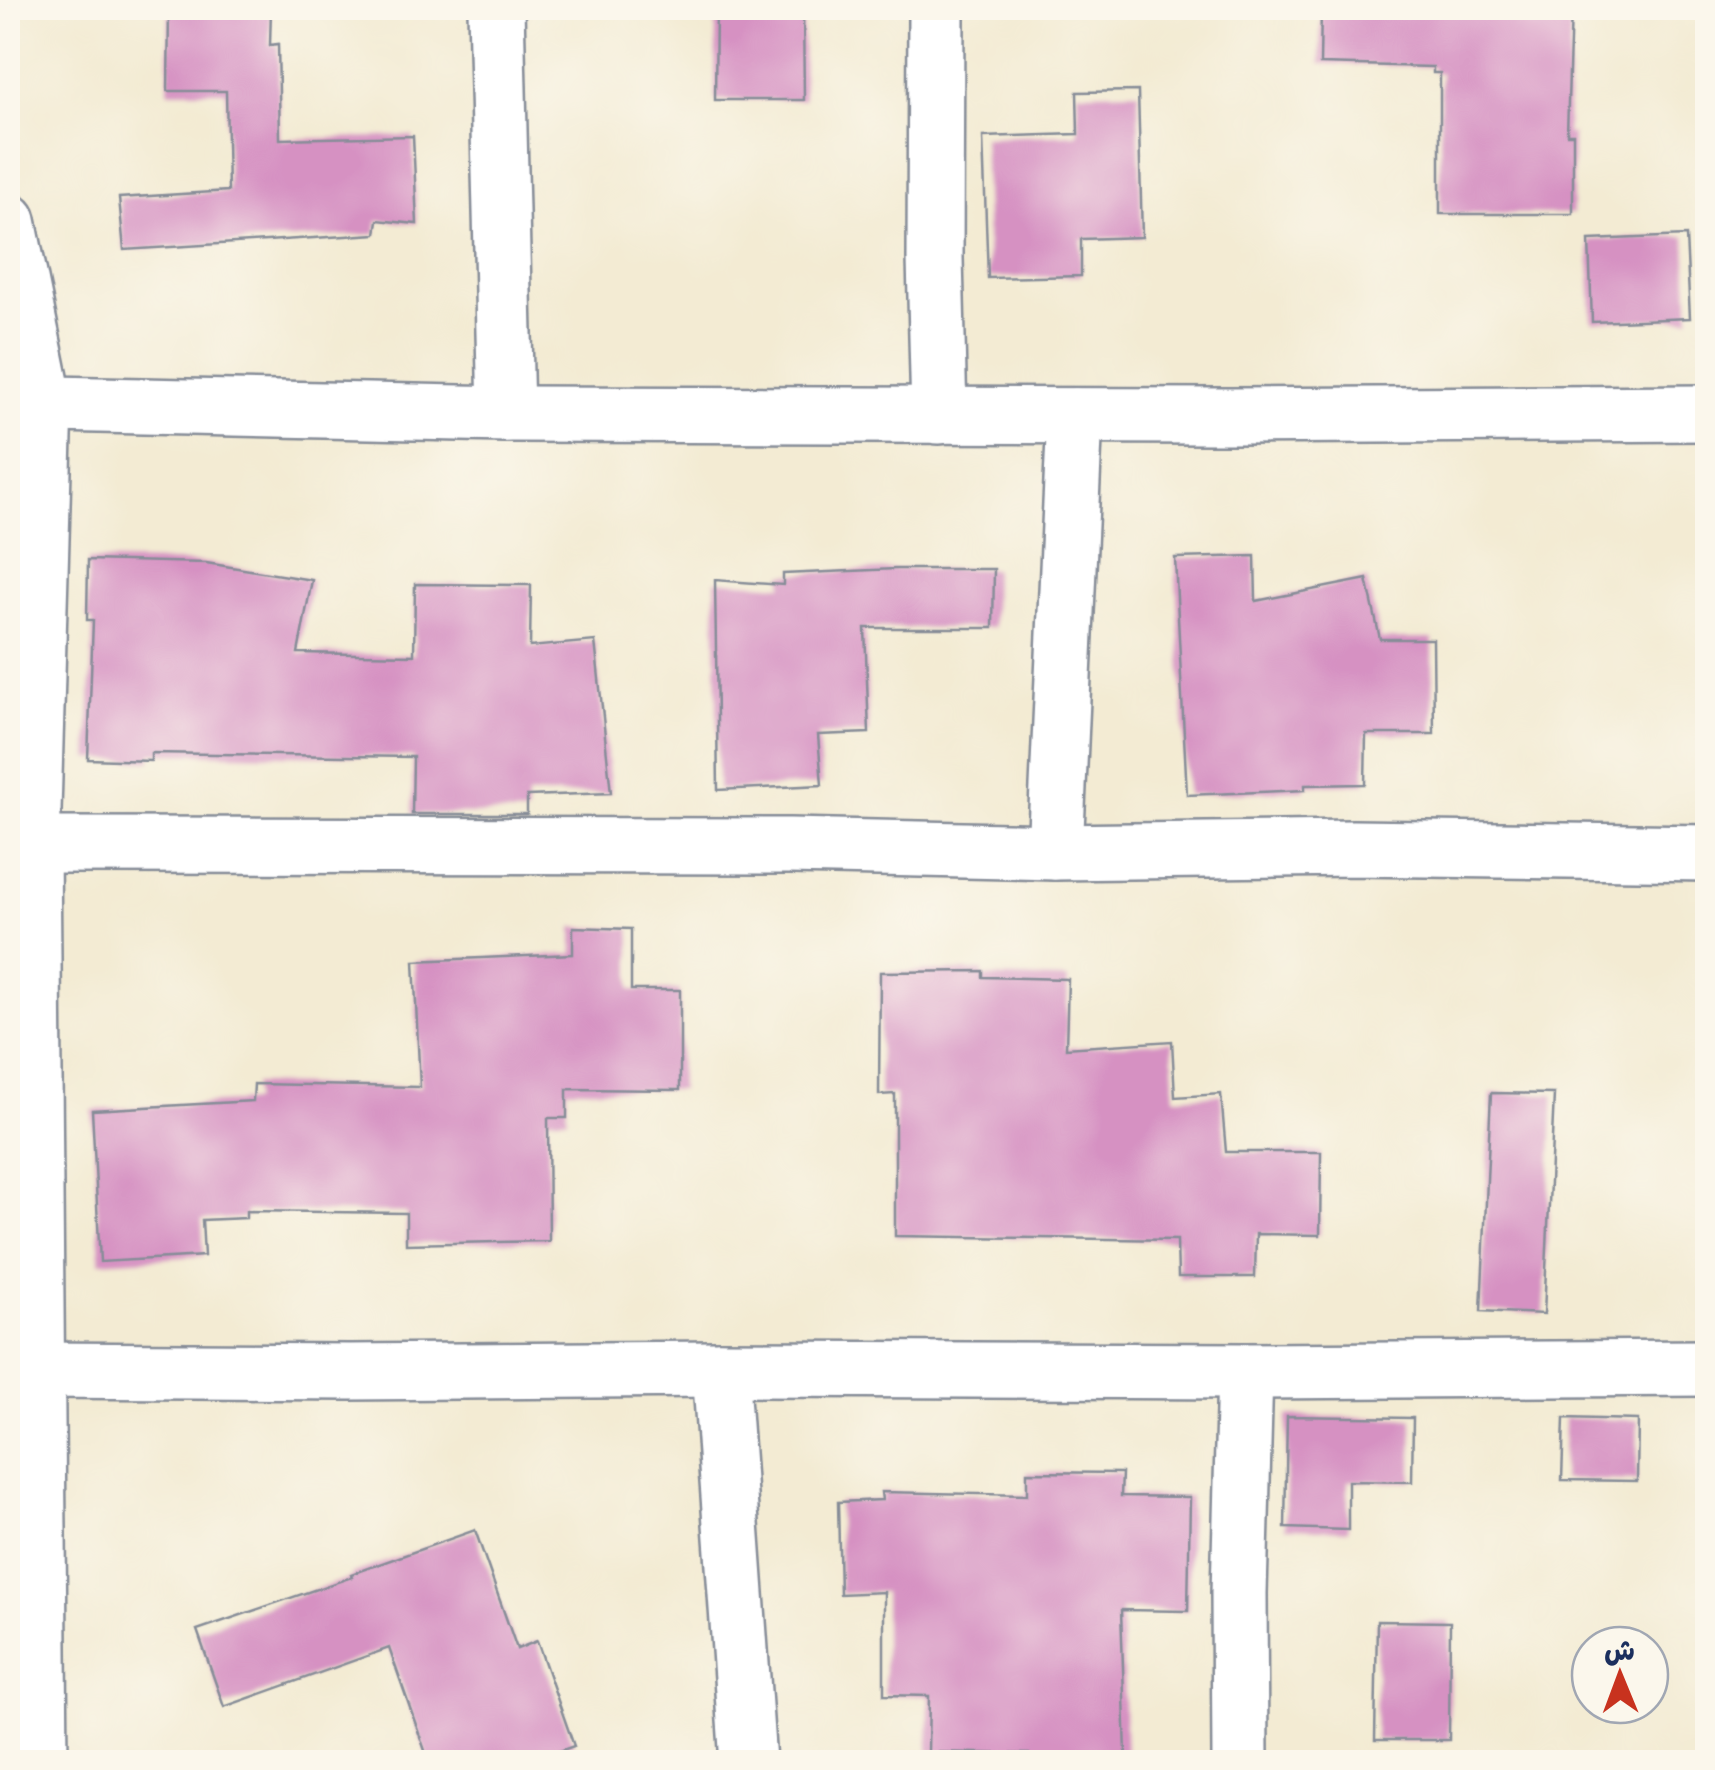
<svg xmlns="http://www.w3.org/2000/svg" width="1715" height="1770" font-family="Caveat,'Playpen Sans Arabic',sans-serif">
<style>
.building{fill:#d691c2}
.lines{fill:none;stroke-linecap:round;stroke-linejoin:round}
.minor-casing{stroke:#878d98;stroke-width:60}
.minor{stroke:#fff;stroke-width:55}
</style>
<rect width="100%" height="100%" fill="#fbf7ec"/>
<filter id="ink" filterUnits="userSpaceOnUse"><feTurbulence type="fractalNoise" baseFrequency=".01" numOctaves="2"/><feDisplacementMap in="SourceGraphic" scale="20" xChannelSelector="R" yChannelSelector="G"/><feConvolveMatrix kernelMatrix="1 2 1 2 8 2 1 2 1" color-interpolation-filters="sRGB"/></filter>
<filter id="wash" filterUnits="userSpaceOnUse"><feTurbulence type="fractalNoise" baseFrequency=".0048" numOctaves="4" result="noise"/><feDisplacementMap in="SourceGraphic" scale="40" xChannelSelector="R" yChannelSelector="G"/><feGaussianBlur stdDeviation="2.25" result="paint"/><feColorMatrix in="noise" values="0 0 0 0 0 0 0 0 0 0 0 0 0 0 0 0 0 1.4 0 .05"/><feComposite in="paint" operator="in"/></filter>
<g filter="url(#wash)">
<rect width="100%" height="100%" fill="#f3ebd3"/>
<g id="blocks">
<g class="building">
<polygon points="169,8 271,8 270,45 278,44 280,139 413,136 417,224 378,220 376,234 124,250 119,198 228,191 226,91 168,91"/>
<polygon points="716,8 803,8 804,100 715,100"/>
<polygon points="1321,8 1571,8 1567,134 1573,134 1573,214 1440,214 1440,73 1433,73 1433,67 1320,64"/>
<polygon points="1138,91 1142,237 1081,239 1081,276 988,278 983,137 1078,134 1077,92"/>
<polygon points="1686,236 1690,318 1592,322 1589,240"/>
<polygon points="1255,556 1256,601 1367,579 1380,639 1433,639 1434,734 1366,734 1365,784 1305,785 1305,790 1187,795 1175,558"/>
<polygon points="88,560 206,563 312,580 298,653 414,655 415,584 531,585 530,647 595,641 611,793 527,796 527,814 412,814 413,757 151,753 151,761 88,759 93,620 87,620"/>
<polygon points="896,569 994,569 993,628 865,628 869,733 818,735 822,785 718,790 715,580 783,585 783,574"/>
<polygon points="573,927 631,929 631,990 680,990 680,1090 567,1089 567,1118 548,1118 549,1241 406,1244 406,1213 246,1211 246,1218 202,1220 204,1256 100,1262 92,1110 253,1101 254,1084 420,1087 414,961 573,954"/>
<polygon points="983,971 983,977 1068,979 1066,1048 1172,1041 1175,1097 1221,1094 1226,1152 1321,1152 1320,1235 1256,1234 1255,1277 1178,1277 1177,1240 895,1236 895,1094 879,1095 880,972"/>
<polygon points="1491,1093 1554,1094 1544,1314 1481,1311"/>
<polygon points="1287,1416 1413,1418 1412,1482 1348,1481 1348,1530 1285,1528"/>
<polygon points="1564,1418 1638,1420 1637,1481 1562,1480"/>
<polygon points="1027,1472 1122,1473 1121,1496 1190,1497 1188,1611 1121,1610 1126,1754 1029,1758 1029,1754 928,1752 929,1696 884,1695 884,1592 840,1594 838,1502 882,1500 881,1492 1027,1495"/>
<polygon points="475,1530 517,1649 537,1641 574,1746 528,1762 429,1762 389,1648 224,1707 197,1630 352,1577 351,1574"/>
<polygon points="1377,1621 1450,1622 1449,1740 1375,1740"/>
</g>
</g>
</g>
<g filter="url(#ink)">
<use href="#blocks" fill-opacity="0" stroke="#878d98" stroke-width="2.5"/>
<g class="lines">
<g class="minor-casing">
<g id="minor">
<polyline points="496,8 506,414"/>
<polyline points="936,8 935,258 939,416"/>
<polyline points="8,221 45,403 32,845 40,1762"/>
<polyline points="8,403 506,414 1227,416 1708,413"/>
<polyline points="32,845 790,846 1055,852 1353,848 1708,853"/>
<polyline points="1055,852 1075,416"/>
<polyline points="720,1369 748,1762"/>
<polyline points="37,1370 350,1372 720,1369 1245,1371 1708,1368"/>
<polyline points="1240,1762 1239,1593 1245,1371"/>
</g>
</g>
<use href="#minor" class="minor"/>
</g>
</g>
<rect width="1715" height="1770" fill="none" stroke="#fbf7ec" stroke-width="40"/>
<g transform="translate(1620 1675) rotate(359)"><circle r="48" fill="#fbf7ec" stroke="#a1a7b3" stroke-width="2.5"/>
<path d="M0-8L18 38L0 25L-18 38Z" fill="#c8321e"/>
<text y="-15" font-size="28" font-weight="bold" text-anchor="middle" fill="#1b2f5e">ش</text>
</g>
</svg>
